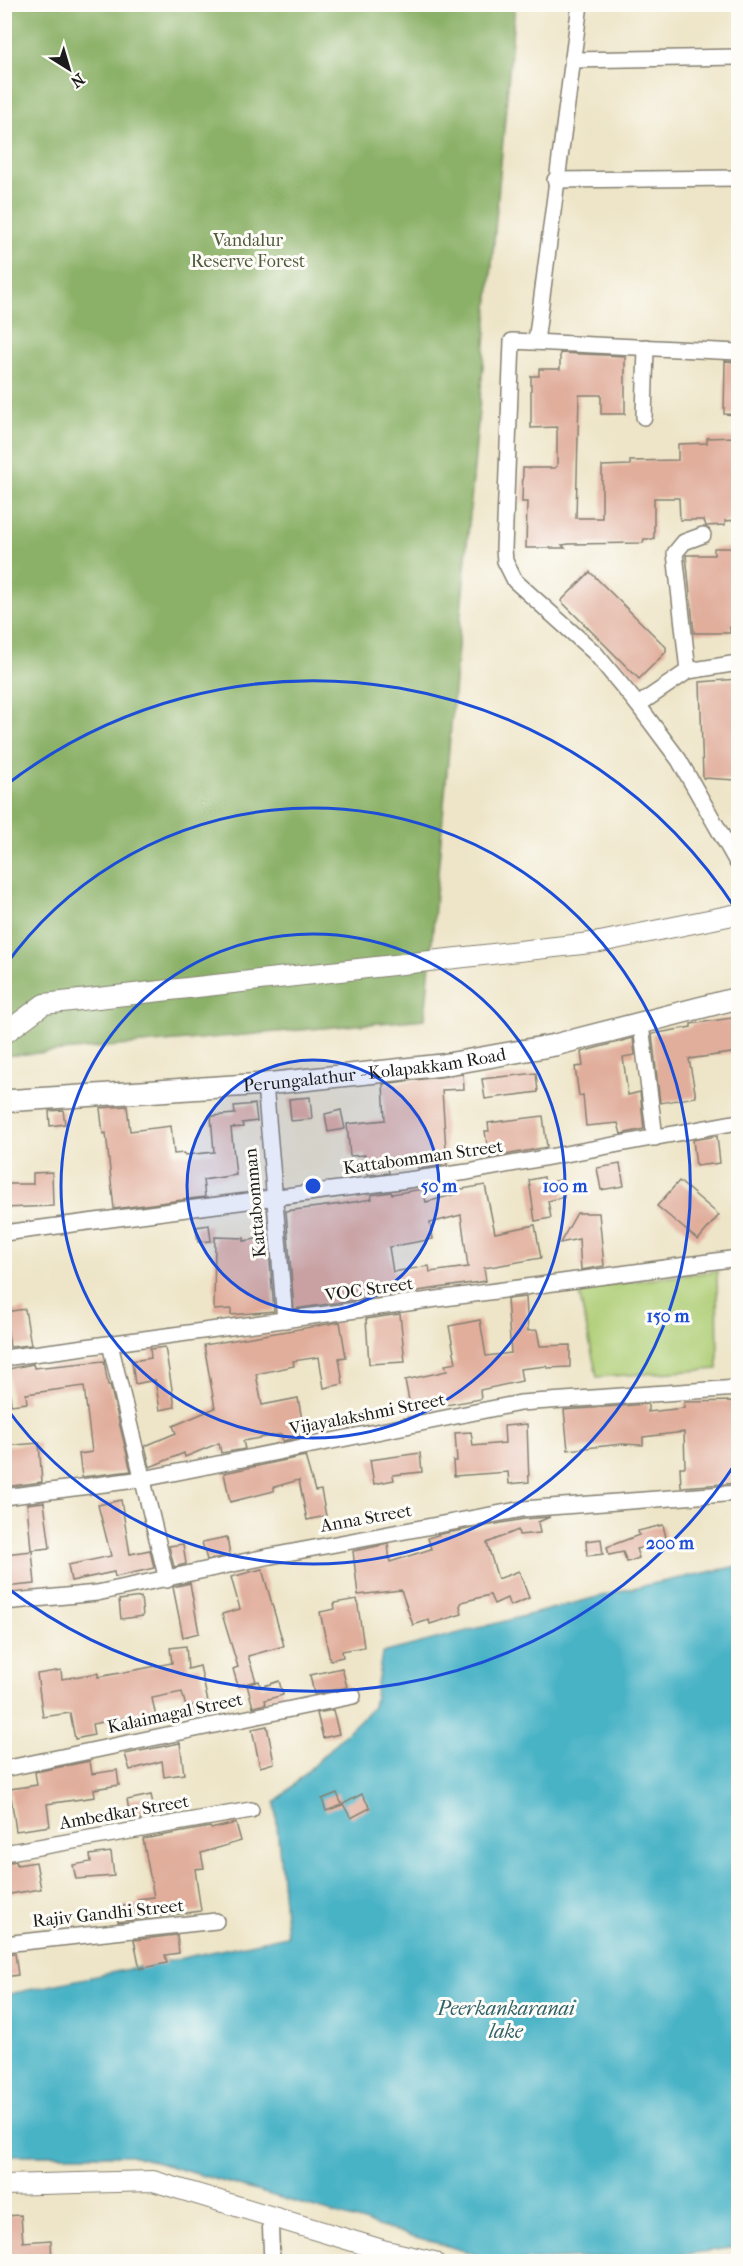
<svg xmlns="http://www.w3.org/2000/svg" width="743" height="2266" font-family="'IM FELL French Canon',serif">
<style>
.green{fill:#afce76;stroke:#667549;stroke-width:1.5}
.forest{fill:#8bb167;stroke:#546642;stroke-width:1.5}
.water{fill:#49b3c6;stroke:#326871;stroke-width:1.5}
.building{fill:#e1ae9c;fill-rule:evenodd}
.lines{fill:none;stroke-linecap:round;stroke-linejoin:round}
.minor-casing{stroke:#858072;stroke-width:18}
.tertiary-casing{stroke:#858072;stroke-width:22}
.secondary-casing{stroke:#858072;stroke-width:24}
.minor{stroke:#fff;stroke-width:15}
.tertiary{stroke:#fff;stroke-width:20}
.secondary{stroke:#fff;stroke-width:21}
.ring{fill:none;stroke:#1d4ed8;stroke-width:3}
.labels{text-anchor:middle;stroke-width:6;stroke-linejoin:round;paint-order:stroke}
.park-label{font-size:18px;fill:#4f5a3c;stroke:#fdfcf7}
.street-label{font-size:18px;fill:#1c1c1c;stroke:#fdfcf7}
.water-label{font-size:20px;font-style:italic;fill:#306068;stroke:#fdfcf7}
.centre{fill:#1d4ed8;stroke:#fdfcf7;stroke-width:3}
.ring-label{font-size:18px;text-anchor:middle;font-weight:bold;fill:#1d4ed8;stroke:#fdfcf7;stroke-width:6;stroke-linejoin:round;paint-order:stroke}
</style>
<rect width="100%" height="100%" fill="#fdfcf7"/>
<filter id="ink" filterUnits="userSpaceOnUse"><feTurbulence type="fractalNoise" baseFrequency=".0167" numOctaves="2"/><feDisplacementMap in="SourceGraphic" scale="12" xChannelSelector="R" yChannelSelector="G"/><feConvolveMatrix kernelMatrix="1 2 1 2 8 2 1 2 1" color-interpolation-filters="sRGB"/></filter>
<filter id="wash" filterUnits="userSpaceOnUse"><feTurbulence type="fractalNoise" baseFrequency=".008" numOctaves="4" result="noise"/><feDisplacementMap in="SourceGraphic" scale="24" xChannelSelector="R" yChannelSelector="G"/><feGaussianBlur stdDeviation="1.35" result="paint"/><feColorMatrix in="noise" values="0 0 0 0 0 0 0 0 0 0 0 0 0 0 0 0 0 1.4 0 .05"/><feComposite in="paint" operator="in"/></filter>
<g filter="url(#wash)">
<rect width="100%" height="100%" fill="#eee5c8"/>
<polygon class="green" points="717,1271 718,1369 597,1377 578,1288"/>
<polygon class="forest" points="5,5 515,5 425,1019 5,1056"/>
<polygon class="water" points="738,1566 738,2247 688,2254 499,2261 131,2155 5,2155 4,1995 287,1936 275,1803 373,1707 382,1653 628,1589"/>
<g id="blocks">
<g class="building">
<polygon points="560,353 625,356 625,414 601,414 601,395 579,395 576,518 602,518 602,466 630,465 630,461 678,460 678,444 707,443 707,438 735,437 737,520 725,521 725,525 706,526 704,520 680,520 679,498 654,498 654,539 644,539 643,543 569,544 562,545 565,548 526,548 527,502 522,502 523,468 555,468 557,466 557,427 531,428 531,376 539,376 539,369 560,369"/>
<polygon points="725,361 738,362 738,415 724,414"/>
<polygon points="714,548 738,548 738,627 730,627 730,633 694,633 686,555 714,555"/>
<polygon points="590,572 666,647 666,652 639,679 561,601"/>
<polygon points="738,679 736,780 703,778 700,682"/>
<polygon points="738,1017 738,1052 689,1059 696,1097 660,1103 652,1034 691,1027 691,1024"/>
<polygon points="633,1038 635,1055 623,1057 628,1095 640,1092 644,1129 621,1134 618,1123 586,1126 583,1095 579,1096 575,1067 583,1066 581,1052"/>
<polygon points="536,1073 538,1092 485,1099 482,1079"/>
<polygon points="463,1074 464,1089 442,1090 447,1165 418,1169 418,1165 388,1167 389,1173 368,1175 365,1155 350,1156 347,1124 385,1120 383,1084"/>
<polygon points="310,1097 312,1119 291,1121 289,1099"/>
<polygon points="255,1104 257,1121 242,1123 243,1127 231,1128 236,1175 203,1180 205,1197 114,1209 106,1133 103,1134 100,1108 127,1106 130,1131 171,1126 174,1154 184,1153 185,1155 214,1152 211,1116 235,1114 234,1106"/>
<polygon points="63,1110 65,1124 50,1126 49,1111"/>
<polygon points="341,1110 345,1129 328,1132 325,1114"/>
<polygon points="543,1116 547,1147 489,1158 485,1131 489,1131 488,1123"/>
<polygon points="717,1136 720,1163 696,1166 693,1140"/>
<polygon points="620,1164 624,1186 601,1190 597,1168"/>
<polygon points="52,1172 53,1206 4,1208 4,1184 33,1184 33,1173"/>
<polygon points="544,1177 545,1183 561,1180 564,1197 548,1201 551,1218 535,1221 529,1180"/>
<polygon points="679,1181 719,1215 698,1240 657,1206"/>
<path d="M 485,1185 L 495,1233 L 535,1225 L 541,1258 L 484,1268 L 486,1281 L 294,1309 L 286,1211 L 342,1204 L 372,1199 L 371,1195 L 391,1192 L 392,1194 L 423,1189 L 426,1202 L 457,1194 L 456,1190 ZM 461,1215 L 468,1267 L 430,1272 L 429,1266 L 393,1272 L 389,1247 L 433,1239 L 430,1223 Z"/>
<polygon points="577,1213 599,1213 604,1266 581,1270 579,1239 560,1243"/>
<polygon points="209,1225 211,1241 198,1242 196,1227"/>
<polygon points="215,1237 244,1238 244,1241 268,1237 274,1311 231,1315 231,1309 214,1310"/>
<polygon points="526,1297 528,1331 537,1330 540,1346 570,1345 570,1367 547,1368 547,1366 520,1369 522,1381 480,1390 481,1399 411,1411 405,1380 447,1371 445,1365 456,1363 449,1326 480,1320 486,1356 511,1353 507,1299"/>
<polygon points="25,1309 31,1345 10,1347 5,1312"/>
<polygon points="400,1314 405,1362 369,1364 366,1319"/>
<polygon points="340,1322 346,1357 339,1358 343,1384 324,1388 319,1357 293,1361 294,1366 256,1374 262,1405 298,1398 303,1425 297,1427 300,1437 283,1441 281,1434 243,1441 245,1449 221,1453 219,1443 185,1457 184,1453 150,1467 145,1446 176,1433 173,1426 215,1408 204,1345"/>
<polygon points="165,1347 175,1407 160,1410 155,1380 135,1384 132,1361 151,1358 150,1349"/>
<polygon points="104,1361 108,1385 110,1385 131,1471 82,1477 79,1454 92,1452 84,1386 26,1394 27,1403 11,1405 8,1369 33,1364 34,1368"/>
<polygon points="737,1401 738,1483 681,1487 680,1467 685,1467 684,1432 643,1437 643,1445 622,1444 568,1450 564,1410 648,1404 648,1412 684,1408 684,1402"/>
<polygon points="527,1424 529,1482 509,1484 508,1472 454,1476 453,1461 457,1461 455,1433 471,1432 473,1446 505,1443 504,1426"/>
<polygon points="39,1443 42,1482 4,1487 4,1446"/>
<polygon points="420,1453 422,1472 393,1475 394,1480 374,1484 370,1460"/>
<polygon points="305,1456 315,1491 321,1490 326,1516 307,1520 299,1480 274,1487 274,1491 230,1502 224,1473"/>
<polygon points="121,1500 130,1554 150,1550 154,1568 115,1577 114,1572 71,1581 68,1565 111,1556 98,1505"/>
<polygon points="44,1502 50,1548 31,1550 27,1504"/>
<polygon points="550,1517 538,1522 540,1533 519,1535 518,1530 487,1543 498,1579 519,1571 529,1598 510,1606 507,1598 494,1604 490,1595 462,1602 460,1606 462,1614 430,1624 429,1620 413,1625 401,1590 358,1595 353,1551 388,1544 390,1562 431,1549 428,1538 441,1534 524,1519"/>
<polygon points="663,1525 667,1542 636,1549 639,1558 627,1562 623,1552 609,1555 607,1547 639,1535 638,1531"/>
<polygon points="227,1537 230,1555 207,1560 202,1542"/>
<polygon points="601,1539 603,1554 587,1556 586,1541"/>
<polygon points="183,1544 186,1564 174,1567 169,1546"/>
<polygon points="32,1551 35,1584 4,1587 4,1554"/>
<polygon points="262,1569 284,1646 248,1656 256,1681 238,1686 233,1669 238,1667 222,1614 240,1609 231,1577"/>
<polygon points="190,1583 199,1633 183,1637 173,1587"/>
<polygon points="141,1597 143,1616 121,1619 119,1600"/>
<polygon points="357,1599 364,1647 342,1651 343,1657 330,1660 320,1612 335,1609 334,1603"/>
<polygon points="186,1646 188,1669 200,1666 208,1702 186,1707 182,1692 152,1698 157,1722 131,1727 129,1717 92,1724 94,1735 75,1739 70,1713 43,1717 37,1674 61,1670 62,1679 98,1673 98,1677 146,1668 172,1663 170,1648"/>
<polygon points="342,1668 347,1687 314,1694 310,1675"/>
<polygon points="259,1681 261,1687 279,1681 283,1695 265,1700 266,1704 253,1707 247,1685"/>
<polygon points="333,1710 339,1734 323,1738 317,1713"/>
<polygon points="267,1726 274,1763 260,1767 252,1729"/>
<polygon points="180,1743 184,1774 164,1777 162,1761 130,1770 125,1754"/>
<polygon points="90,1761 92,1774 117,1770 119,1785 94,1789 95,1797 47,1804 50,1826 16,1831 10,1789 37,1785 35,1772"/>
<polygon points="337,1793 342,1805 326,1811 322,1799"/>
<polygon points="362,1794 370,1808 351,1818 343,1804"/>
<polygon points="151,1795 156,1817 131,1821 127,1800"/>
<polygon points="236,1823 241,1841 201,1853 204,1868 195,1869 201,1911 118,1922 116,1907 139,1904 138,1899 154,1897 143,1839 210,1827 211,1829"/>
<polygon points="111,1852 114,1876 76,1879 73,1865 91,1862 90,1855"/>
<polygon points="16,1861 17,1865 36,1862 41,1889 4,1895 4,1863"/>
<polygon points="177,1935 179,1953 165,1955 167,1963 140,1969 134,1940"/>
<polygon points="15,1953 18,1975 4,1977 4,1954"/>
<polygon points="21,2215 23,2242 51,2240 52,2261 28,2262 27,2255 4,2257 4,2216"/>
</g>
</g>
</g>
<g filter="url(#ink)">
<use href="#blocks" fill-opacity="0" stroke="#858072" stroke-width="1.5"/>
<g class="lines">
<g class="minor-casing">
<g id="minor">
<polyline points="572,60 738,57"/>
<polyline points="555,180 738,178"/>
<polyline points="536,342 580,4"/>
<polyline points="738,352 512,341 504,549 505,561 515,581 595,653 638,705 679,760 738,864"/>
<polyline points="644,417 646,347"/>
<polyline points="688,671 675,553 684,542 703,535"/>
<polyline points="638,705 688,671 738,663"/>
<polyline points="641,1025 655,1138"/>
<polyline points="265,1084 285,1320"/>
<polyline points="4,1233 468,1172 738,1122"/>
<polyline points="110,1344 167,1580"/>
<polyline points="4,1358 738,1258"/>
<polyline points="4,1497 143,1479 520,1403 738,1388"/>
<polyline points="4,1602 97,1593 266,1557 523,1509 738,1493"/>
<polyline points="4,1769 353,1696"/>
<polyline points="4,1853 251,1810"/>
<polyline points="4,1944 216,1921"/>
<polyline points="270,2216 272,2262"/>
</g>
</g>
<g class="tertiary-casing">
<g id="tertiary">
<polyline points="4,1034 44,1004 600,942 738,914"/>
<polyline points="4,2185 153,2181 386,2251 434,2262"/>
</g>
</g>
<g class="secondary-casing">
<g id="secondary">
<path id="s1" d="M 4,1101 L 265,1084 L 442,1065 L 555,1045 L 738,998"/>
</g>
</g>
<use href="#minor" class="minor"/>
<use href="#tertiary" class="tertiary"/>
<use href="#secondary" class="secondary"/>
</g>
</g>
<circle cx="313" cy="1186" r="126" fill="#1d4ed8" fill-opacity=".12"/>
<g class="ring">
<circle cx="313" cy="1186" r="126"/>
<circle cx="313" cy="1186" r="252"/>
<path d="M5 966A378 378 0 1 1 5 1406"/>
<path d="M737 1461A505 505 0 0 1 6 1587M6 785A505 505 0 0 1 737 911"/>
</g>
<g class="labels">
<g class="park-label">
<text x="248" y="246">Vandalur<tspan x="248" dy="21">Reserve Forest</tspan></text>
</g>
<g class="street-label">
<text dy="6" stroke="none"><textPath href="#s1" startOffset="372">Perungalathur - Kolapakkam Road</textPath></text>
<text transform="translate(423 1157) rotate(-8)" y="6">Kattabomman Street</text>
<text transform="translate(255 1203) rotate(-95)" y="6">Kattabomman</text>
<text transform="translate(369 1289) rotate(-8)" y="6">VOC Street</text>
<text transform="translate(367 1414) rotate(-11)" y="6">Vijayalakshmi Street</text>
<text transform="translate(366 1518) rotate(-10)" y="6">Anna Street</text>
<text transform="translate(175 1713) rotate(-12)" y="6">Kalaimagal Street</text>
<text transform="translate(124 1812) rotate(-10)" y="6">Ambedkar Street</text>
<text transform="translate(108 1913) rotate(-6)" y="6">Rajiv Gandhi Street</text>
</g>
<g class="water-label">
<text x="506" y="2015">Peerkankaranai<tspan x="506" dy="23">lake</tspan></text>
</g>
</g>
<circle cx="313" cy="1186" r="9" class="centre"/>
<g class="ring-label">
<text x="439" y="1192">50 m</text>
<text x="565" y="1192">100 m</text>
<text x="668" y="1322">150 m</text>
<text x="670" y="1549">200 m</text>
</g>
<rect width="743" height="2266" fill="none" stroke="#fdfcf7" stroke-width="24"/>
<g transform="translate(69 69) rotate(143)" stroke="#fdfcf7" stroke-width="4.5" paint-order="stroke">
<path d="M0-4.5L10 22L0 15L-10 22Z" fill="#1c1c1c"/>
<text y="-9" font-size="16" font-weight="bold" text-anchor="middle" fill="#1c1c1c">N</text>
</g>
</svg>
